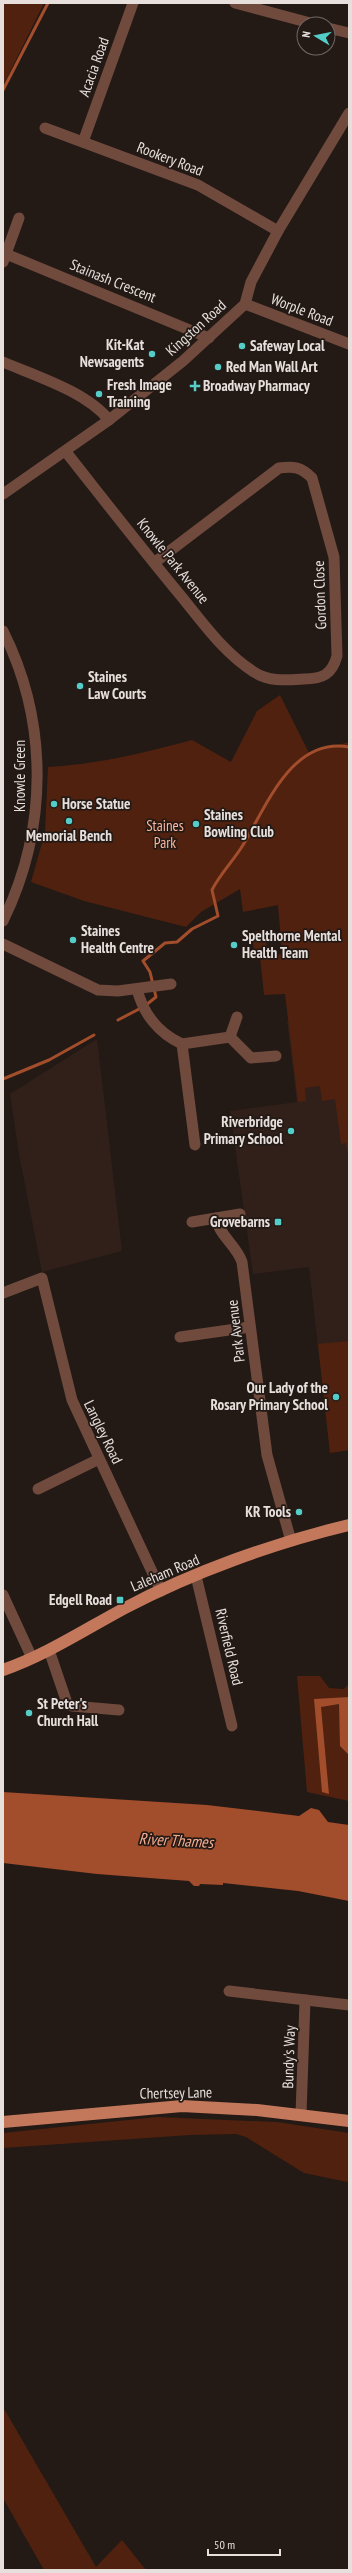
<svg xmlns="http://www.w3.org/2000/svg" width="352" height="2573" font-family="'PT Sans Narrow',sans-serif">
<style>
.built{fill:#31201a}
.green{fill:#50210e}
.water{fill:#a24d2c}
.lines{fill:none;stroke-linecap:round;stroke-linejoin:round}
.stream{stroke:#a24d2c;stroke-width:3}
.minor{stroke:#6f4a3d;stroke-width:11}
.major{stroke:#c3785c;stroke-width:12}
.poi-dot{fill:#54cdc8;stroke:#231915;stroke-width:1.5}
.labels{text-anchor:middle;stroke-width:3.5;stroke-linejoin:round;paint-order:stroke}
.street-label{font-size:15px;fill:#e6dfdc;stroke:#231915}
.poi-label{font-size:15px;font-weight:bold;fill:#e6dfdc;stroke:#231915;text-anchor:start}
.park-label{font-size:15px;fill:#fdb59b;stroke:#231915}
.water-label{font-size:16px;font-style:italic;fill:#f3ac92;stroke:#231915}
</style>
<rect width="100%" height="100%" fill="#231915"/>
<g class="built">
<polygon points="349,1012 349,1450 330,1453 309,1267 253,1274 230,1111 297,1102 287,1021"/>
<polygon points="97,1039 122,1251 42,1272 19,1154 10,1094"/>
</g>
<g class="green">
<polygon points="3,3 44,3 3,86"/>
<path d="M 280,695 L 309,753 L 349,742 L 349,1160 L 346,1143 L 341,1144 L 335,1099 L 322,1101 L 320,1086 L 305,1088 L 306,1101 L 298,1102 L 285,994 L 264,995 L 260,957 L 282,954 L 278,905 L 243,912 L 240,889 L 201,912 L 186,927 L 84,901 L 31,882 L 45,832 L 48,767 C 98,764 144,753 192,740 L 231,762 L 257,711 Z"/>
<polygon points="265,930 267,950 254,952 252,932"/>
<polygon points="349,1341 349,1450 330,1453 318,1344"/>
<polygon points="297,1676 320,1676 329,1688 344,1689 349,1684 349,1801 307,1792"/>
<polygon points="157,2117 277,2122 349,2133 349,2178 347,2182 304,2173 246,2137 236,2134 190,2135 3,2148 3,2133"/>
<polygon points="3,2407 96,2567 122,2540 146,2570 44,2570 3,2498"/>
</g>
<g class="water">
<polygon points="349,1697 349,1755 340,1746 339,1704 321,1707 329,1794 322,1792 314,1699"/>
<polygon points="3,1792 207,1805 299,1816 311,1808 319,1810 328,1822 349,1825 349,1901 298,1891 223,1883 223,1885 200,1884 199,1886 194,1886 189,1881 97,1874 3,1863"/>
</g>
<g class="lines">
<g class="stream">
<polyline points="3,90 48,3"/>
<path d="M 146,1005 L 156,997 L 150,972 L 143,961 L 165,943 L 177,942 L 192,929 L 218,916 L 212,890 C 220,874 234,860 243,845 C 267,805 292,737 349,747"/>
<polyline points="118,1020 141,1008"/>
<polyline points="3,1079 49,1060 94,1035"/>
</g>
<g class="minor">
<polyline points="235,3 314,24"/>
<polyline points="328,28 349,33"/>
<polyline points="45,128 198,185 278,231"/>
<polyline points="83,142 133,3"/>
<polyline points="6,254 209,338"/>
<polyline points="3,262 19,218"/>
<polyline points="245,304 349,344"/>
<path d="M 3,362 C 36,376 87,392 109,420"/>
<path d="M 66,452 C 104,500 142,549 181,596 C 203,623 224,653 254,672 C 269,682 287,680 304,679 C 323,679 332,674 337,656 L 334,557 L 312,478 C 301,467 294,466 279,468 L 154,563"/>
<polyline points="3,494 109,420 183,361 245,304 251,282 278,231 349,113"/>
<path d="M 3,631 C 49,723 48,829 3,921"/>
<polyline points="3,944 98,990 118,991 171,984"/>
<path d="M 137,989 C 143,1013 158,1033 182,1044 L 230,1037"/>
<polyline points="237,1017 230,1037 251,1058 276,1056"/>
<polyline points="182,1044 195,1145"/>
<path d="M 216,1218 C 218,1234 237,1246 242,1262 L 267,1455 L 291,1541"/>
<polyline points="192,1222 240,1214"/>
<polyline points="3,1293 42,1278 72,1400 161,1591"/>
<polyline points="180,1337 250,1327"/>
<polyline points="38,1489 99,1459"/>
<polyline points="196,1576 232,1726"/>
<polyline points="3,1595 32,1658"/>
<polyline points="49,1650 67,1703 72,1706 119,1710"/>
<polyline points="229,1991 349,2005"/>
<polyline points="301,2114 305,2000"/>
</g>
<g class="major">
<path d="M 3,1670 C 46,1655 84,1630 125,1608 C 193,1572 274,1543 349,1525"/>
<polyline points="3,2122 182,2106 257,2110 349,2121"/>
</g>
</g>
<g class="poi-dot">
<circle cx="242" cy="346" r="4"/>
<circle cx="152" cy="354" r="4"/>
<circle cx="218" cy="367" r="4"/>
<path d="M193 380h4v4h4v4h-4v4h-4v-4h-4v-4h4z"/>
<circle cx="99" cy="394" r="4"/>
<circle cx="80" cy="686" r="4"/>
<circle cx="54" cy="804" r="4"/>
<circle cx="69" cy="821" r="4"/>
<circle cx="196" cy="824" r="4"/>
<circle cx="73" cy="940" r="4"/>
<circle cx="234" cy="945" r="4"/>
<circle cx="291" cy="1131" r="4"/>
<rect x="274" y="1218" width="8" height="8" rx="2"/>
<circle cx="336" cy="1397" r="4"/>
<circle cx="299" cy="1512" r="4"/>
<rect x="116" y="1596" width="8" height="8" rx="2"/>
<circle cx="29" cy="1713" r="4"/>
</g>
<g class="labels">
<g class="street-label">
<text transform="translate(94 67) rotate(-70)" y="5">Acacia Road</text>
<text transform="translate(170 159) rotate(21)" y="5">Rookery Road</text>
<text transform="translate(113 281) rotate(22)" y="5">Stainash Crescent</text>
<text transform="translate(302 310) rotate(21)" y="5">Worple Road</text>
<text transform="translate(196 328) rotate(-42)" y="5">Kingston Road</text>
<text transform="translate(173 561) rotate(51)" y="5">Knowle Park Avenue</text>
<text transform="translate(320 595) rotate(-92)" y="5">Gordon Close</text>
<text transform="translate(20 776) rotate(-90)" y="5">Knowle Green</text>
<text transform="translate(236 1331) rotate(-97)" y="5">Park Avenue</text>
<text transform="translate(103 1432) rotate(64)" y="5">Langley Road</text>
<text transform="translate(165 1573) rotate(-23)" y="5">Laleham Road</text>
<text transform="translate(229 1647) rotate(77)" y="5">Riverfield Road</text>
<text transform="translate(289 2057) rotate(-88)" y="5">Bundy's Way</text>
<text transform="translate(176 2093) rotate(-1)" y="5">Chertsey Lane</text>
</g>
<g class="poi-label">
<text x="144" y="350" text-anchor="end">Kit-Kat<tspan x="144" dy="17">Newsagents</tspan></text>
<text x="250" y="351">Safeway Local</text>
<text x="226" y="372">Red Man Wall Art</text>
<text x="107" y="390">Fresh Image<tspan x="107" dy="17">Training</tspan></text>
<text x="203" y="391">Broadway Pharmacy</text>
<text x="88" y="682">Staines<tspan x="88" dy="17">Law Courts</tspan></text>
<text x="62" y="809">Horse Statue</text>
<text x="204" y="820">Staines<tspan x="204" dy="17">Bowling Club</tspan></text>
<text x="69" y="841" text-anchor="middle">Memorial Bench</text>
<text x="81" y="936">Staines<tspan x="81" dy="17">Health Centre</tspan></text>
<text x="242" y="941">Spelthorne Mental<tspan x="242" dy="17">Health Team</tspan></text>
<text x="283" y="1127" text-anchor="end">Riverbridge<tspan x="283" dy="17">Primary School</tspan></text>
<text x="270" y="1227" text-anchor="end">Grovebarns</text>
<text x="328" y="1393" text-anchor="end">Our Lady of the<tspan x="328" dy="17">Rosary Primary School</tspan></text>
<text x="291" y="1517" text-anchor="end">KR Tools</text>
<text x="112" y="1605" text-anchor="end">Edgell Road</text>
<text x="37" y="1709">St Peter's<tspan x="37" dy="17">Church Hall</tspan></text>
</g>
<g class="park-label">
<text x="165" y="831">Staines<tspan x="165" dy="17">Park</tspan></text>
</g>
<g class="water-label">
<text transform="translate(176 1840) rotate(3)" y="6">River Thames</text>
</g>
</g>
<rect width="352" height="2573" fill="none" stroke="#e6dfdc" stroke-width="8"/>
<g transform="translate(316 36) rotate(280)"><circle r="19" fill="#231915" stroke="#716865"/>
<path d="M0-3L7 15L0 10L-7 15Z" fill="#54cdc8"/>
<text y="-6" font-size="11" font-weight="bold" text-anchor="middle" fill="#e6dfdc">N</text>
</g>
<path d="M208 2549v6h72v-6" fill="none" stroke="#e6dfdc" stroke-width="2"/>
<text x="214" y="2549" font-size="12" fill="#e6dfdc" stroke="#231915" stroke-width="3" paint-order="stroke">50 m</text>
</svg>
